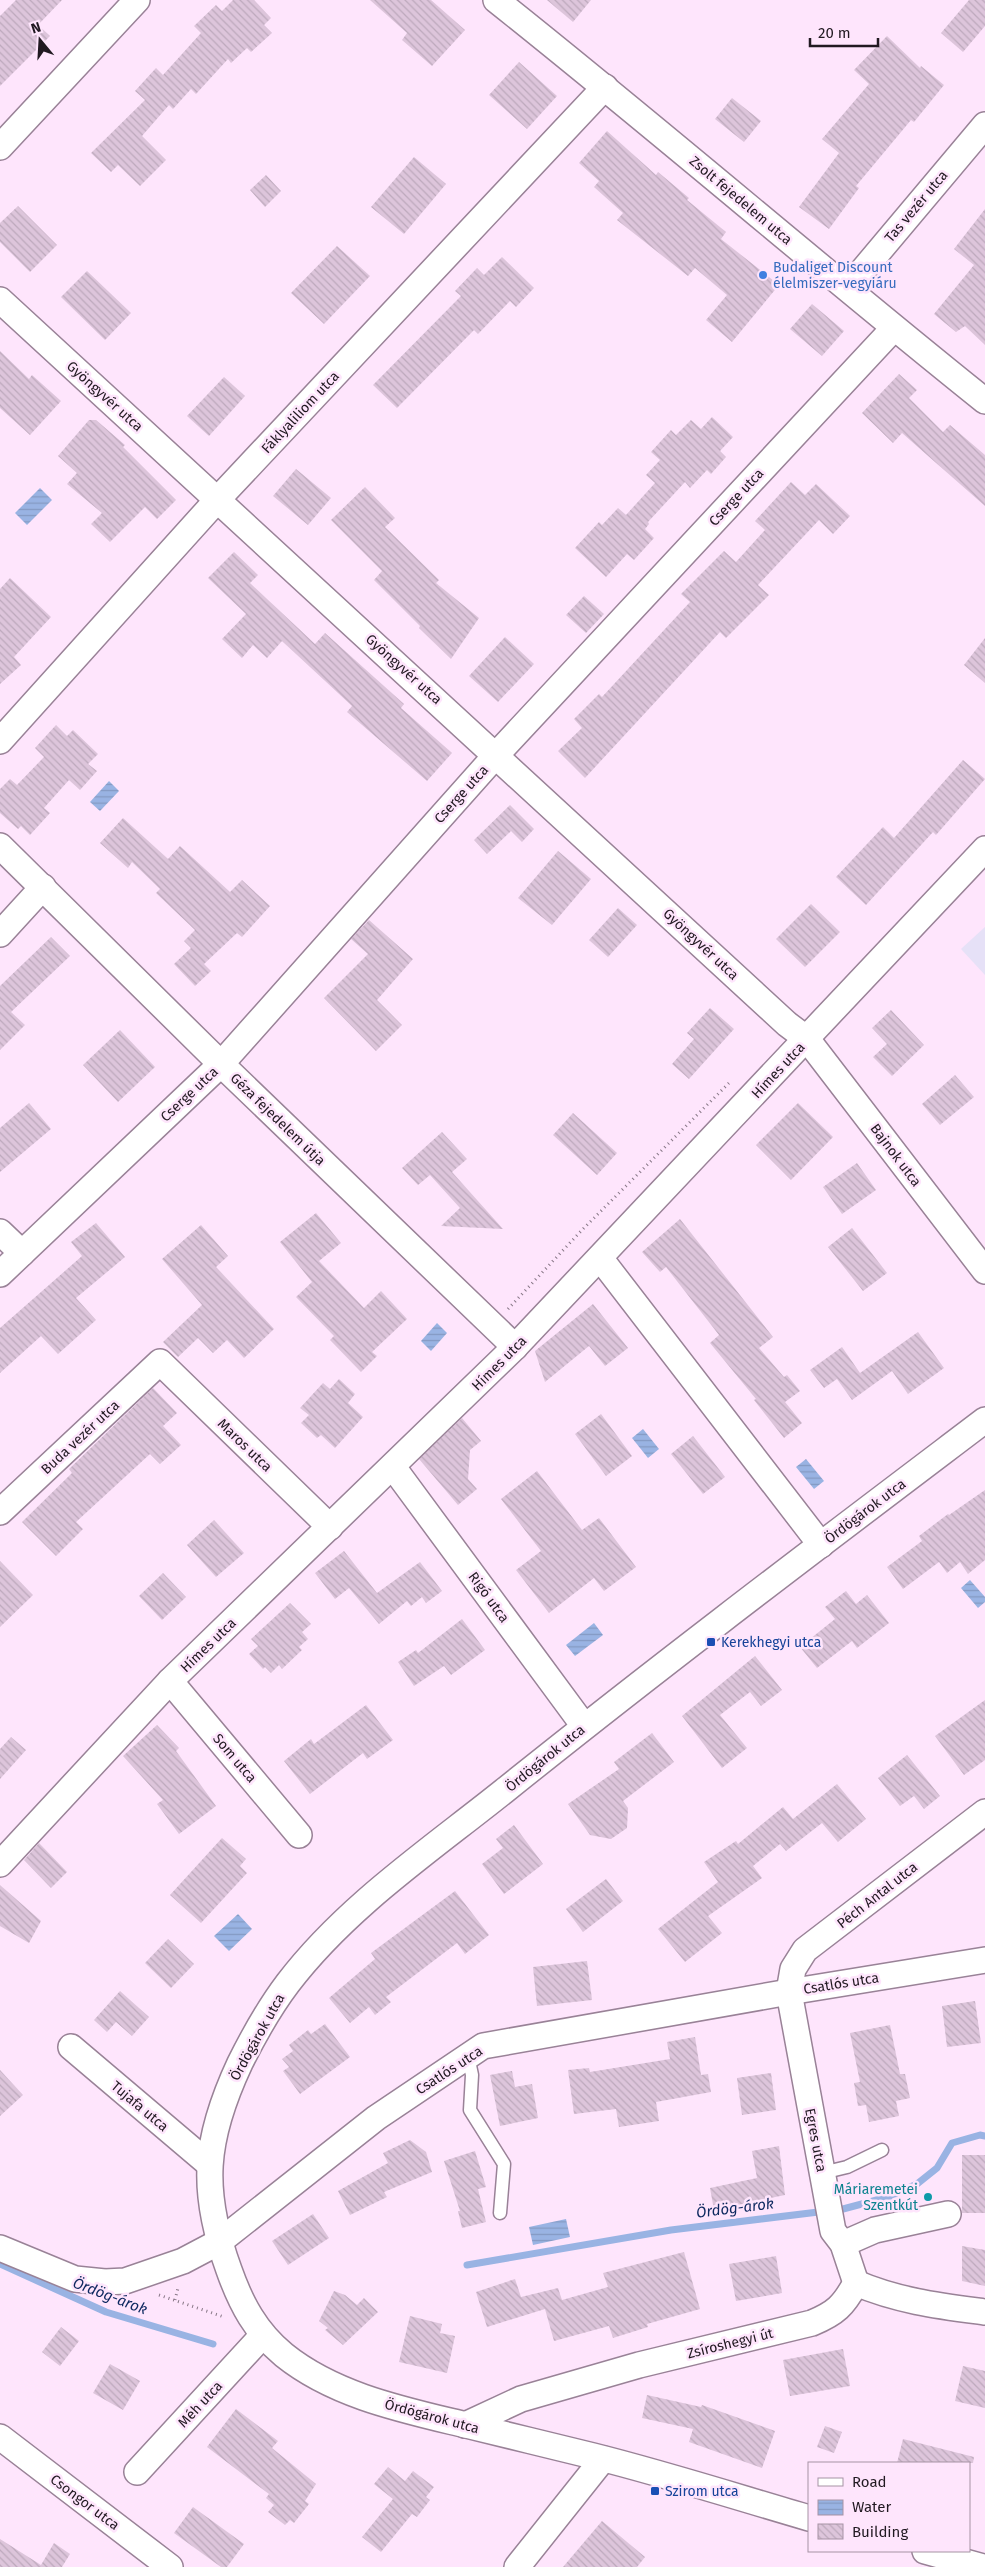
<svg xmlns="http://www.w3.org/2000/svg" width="985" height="2567" font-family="'Fira Sans',sans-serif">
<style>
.commercial{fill:#e6e1f7}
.water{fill:url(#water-rules)}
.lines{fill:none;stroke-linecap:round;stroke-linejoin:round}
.stream{stroke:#99b3e3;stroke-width:7}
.building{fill:url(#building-back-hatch)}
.lane-casing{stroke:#998297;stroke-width:15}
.street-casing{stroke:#998297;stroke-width:28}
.path{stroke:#877786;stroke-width:3;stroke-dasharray:1 4;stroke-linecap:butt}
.lane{stroke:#fff;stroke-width:12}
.street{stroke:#fff;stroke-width:25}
.shop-dot{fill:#3f7fe0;stroke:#fee5fc;stroke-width:2}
.transit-dot{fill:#1a4fb4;stroke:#fee5fc;stroke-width:2}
.culture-dot{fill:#0f9aa8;stroke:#fee5fc;stroke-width:2}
.labels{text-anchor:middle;stroke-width:5;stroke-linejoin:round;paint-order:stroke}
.street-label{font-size:14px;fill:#211921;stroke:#fee5fc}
.shop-label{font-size:14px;fill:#366cbe;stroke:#fee5fc;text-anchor:start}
.transit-label{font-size:14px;fill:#164399;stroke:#fee5fc;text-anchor:start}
.culture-label{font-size:14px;fill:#0d838f;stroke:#fee5fc;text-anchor:end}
.water-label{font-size:15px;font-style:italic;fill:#0d285f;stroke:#fee5fc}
</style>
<defs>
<pattern id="water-rules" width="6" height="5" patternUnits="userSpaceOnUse" patternTransform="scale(1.25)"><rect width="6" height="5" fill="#99b3e3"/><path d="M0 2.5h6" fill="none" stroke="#8499c2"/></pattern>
<pattern id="building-back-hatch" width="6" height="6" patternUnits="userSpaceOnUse" patternTransform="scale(1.25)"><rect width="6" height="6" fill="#ddc5db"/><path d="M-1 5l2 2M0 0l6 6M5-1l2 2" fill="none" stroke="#bda9bc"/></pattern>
</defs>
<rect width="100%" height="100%" fill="#fee5fc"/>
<polygon class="commercial" points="985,927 985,975 961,949"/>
<g class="water">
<polygon points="40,488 52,500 27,525 15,513"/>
<polygon points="109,781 119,791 100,811 90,802"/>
<polygon points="437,1323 447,1333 431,1351 421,1341"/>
<polygon points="643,1429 659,1449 648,1458 632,1438"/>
<polygon points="806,1459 824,1481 814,1489 796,1467"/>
<polygon points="970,1580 985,1597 985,1602 978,1608 961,1588"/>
<polygon points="594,1623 603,1635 575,1656 566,1645"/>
<polygon points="238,1914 252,1929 229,1951 214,1936"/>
<polygon points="566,2219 570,2237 533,2245 529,2227"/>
</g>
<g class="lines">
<g class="stream">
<polyline points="0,2264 106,2312 213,2344"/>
<polyline points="467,2265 671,2230 843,2209 888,2197 917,2184 937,2168 952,2143 980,2135 985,2136"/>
</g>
</g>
<g class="building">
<polygon points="16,0 62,0 38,25 50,36 0,86 0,16"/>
<polygon points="233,0 254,0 271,18 264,25 272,33 251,52 247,48 231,63 228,59 196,94 191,89 173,109 169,105 142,136 166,160 140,186 118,165 111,172 91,153 145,100 135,91 156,68 163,75 201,33 194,26 216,5 222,11"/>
<polygon points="370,0 431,0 465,30 432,66 402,40 407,33"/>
<polygon points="547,0 591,0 573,22"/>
<polygon points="969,0 985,0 985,26 963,52 941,33"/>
<polygon points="887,36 920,68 921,66 944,85 914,122 911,120 856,186 859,188 829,229 799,207 839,153 822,139 869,84 854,70"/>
<polygon points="519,62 557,96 527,129 489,95"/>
<polygon points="732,98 761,121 744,142 715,119"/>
<polygon points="607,131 656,175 658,172 689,198 687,200 726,232 721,239 779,285 732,342 706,320 727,295 695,268 688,276 617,220 623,213 594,187 599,181 579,163"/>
<polygon points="414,157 446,184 404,234 371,207"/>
<polygon points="266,175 281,191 265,207 250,190"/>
<polygon points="18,206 57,245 30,272 0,242 0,223"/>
<polygon points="985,209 985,345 965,326 956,332 934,314 974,265 954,249"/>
<polygon points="337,246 370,276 324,324 291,293"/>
<polygon points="502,257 534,288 516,307 510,301 478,334 474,330 397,408 373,385 461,296 455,291 477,268 484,275"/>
<polygon points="87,271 131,313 105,340 61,297"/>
<polygon points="812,304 844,331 822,356 790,329"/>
<polygon points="0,351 29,379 32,375 61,401 30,435 0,408"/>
<polygon points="899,374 917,390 909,398 943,432 950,425 985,455 985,506 902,433 893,443 862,413"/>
<polygon points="224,377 245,396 209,436 187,416"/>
<polygon points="712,417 733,437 720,451 726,457 711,474 707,470 690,488 685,482 648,522 649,524 645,529 654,538 634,560 627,554 606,577 575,548 599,522 602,525 618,508 626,515 655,483 646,475 660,460 651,452 671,430 676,435 691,420 701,429"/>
<polygon points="89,420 96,420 125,445 123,447 176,500 157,519 145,507 110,542 91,524 102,513 67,484 77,473 58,456"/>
<polygon points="296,469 331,498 308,525 273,496"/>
<polygon points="791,482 805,495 816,484 850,516 833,534 819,520 758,585 769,595 726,638 720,632 585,778 558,751 582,728 574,719 599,694 602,697 690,602 681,594 724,551 736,562 765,530 755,521"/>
<polygon points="365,487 395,518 385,527 439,580 436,583 479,618 451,659 419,628 420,626 374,580 382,571 331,520"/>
<polygon points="234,552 258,575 250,583 315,644 325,633 404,704 401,708 452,753 427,781 347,712 352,706 282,641 267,658 253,645 242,658 222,639 246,614 208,578"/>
<polygon points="10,578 51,617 14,657 21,665 0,684 0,589"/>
<polygon points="584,596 604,614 586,633 566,615"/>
<polygon points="505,637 534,664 498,702 469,676"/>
<polygon points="985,638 985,683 964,665"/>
<polygon points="56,725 67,736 73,730 98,754 88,764 97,771 80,790 69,780 44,808 50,813 30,835 21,826 18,829 0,813 0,789 10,779 17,785 44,757 35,748"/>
<polygon points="963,760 985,779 936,835 933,832 866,905 836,877 883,827 894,838"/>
<polygon points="510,805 534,829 522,842 511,831 487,854 474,840"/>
<polygon points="123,818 168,859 180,846 230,892 242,880 270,906 242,937 237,933 204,964 211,971 195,986 174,964 191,948 184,941 195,930 156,893 160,889 132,862 128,868 100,843"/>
<polygon points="558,851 591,879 552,925 518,898"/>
<polygon points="811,904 840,932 805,967 776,939"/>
<polygon points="618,908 637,925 608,957 589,940"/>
<polygon points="369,920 413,959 377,1000 402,1025 376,1051 324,998 368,954 351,939"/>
<polygon points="51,937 70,956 11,1012 25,1025 0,1050 0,986"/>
<polygon points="710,1008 734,1029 689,1079 672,1064 694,1039 687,1033"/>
<polygon points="891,1010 924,1045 892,1076 873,1057 887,1044 872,1028"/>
<polygon points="120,1030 155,1067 118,1102 83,1065"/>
<polygon points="955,1075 974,1097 940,1125 922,1104"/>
<polygon points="29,1103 51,1129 0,1172 0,1128"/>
<polygon points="798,1103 833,1137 791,1180 756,1145"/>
<polygon points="573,1113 617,1153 597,1175 553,1135"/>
<polygon points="442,1132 467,1159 452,1172 503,1229 441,1226 460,1208 430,1175 418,1185 402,1168"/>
<polygon points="857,1163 876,1190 842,1214 823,1187"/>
<polygon points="316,1213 341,1243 319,1261 364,1308 381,1291 407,1319 372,1352 377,1356 361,1372 330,1340 334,1336 296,1297 312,1282 280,1242"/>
<polygon points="680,1219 773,1337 759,1348 784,1377 787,1375 800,1391 785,1402 802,1423 784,1438 754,1400 756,1399 710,1343 719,1335 666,1267 660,1272 642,1252"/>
<polygon points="96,1223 125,1257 76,1298 96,1320 58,1354 41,1336 0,1373 0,1328 82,1256 71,1242"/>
<polygon points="201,1225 228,1256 216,1267 274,1329 244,1358 227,1340 213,1353 198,1338 178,1357 163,1342 202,1305 162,1259"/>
<polygon points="852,1228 887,1273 863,1291 828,1247"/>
<polygon points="593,1304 628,1348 605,1366 589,1346 545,1382 535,1351"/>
<polygon points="918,1332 944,1368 908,1394 892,1371 852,1400 837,1379 824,1388 810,1370 842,1347 860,1373"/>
<polygon points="339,1379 355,1394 348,1403 363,1417 335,1448 321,1435 317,1438 301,1423 309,1415 300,1408 323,1383 330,1389"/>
<polygon points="153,1388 177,1413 163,1426 181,1445 160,1464 150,1454 76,1522 83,1529 56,1556 22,1522 72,1473 69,1469"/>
<polygon points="601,1414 632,1456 606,1476 575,1434"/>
<polygon points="462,1418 481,1441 470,1450 468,1479 477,1489 458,1505 419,1459"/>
<polygon points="693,1436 725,1477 703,1494 671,1454"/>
<polygon points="537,1471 582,1530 599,1518 636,1567 604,1591 594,1578 549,1613 516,1570 541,1551 501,1499"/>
<polygon points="985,1490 985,1560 968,1574 960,1562 947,1573 939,1562 903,1589 887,1567 922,1541 919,1536 948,1514 949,1515"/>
<polygon points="214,1520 244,1553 216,1577 187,1545"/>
<polygon points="344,1551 377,1593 420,1562 442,1591 426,1603 422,1597 411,1606 407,1601 379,1624 349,1588 335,1599 315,1573"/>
<polygon points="0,1561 33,1595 0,1627"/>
<polygon points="163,1573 186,1597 162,1620 139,1596"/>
<polygon points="846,1591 856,1604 867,1595 889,1623 857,1648 852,1641 817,1668 800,1647 835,1619 825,1607"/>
<polygon points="290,1603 311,1624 302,1632 308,1639 299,1647 302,1650 282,1669 279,1665 271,1673 265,1667 263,1669 249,1654 258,1646 251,1639"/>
<polygon points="462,1619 485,1650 451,1675 444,1666 414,1686 398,1662 416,1650 418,1653"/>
<polygon points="755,1656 782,1690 761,1706 750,1692 720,1715 747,1748 722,1768 682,1716"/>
<polygon points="985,1700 985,1760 964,1775 935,1736"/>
<polygon points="366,1705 393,1740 367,1759 363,1753 310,1794 284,1761 311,1739 314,1744"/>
<polygon points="157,1725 179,1748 176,1751 216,1806 179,1834 157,1804 163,1800 123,1756"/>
<polygon points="652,1733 674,1762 623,1801 628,1808 627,1828 611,1839 590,1835 568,1804 619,1769 614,1762"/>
<polygon points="11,1737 26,1750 0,1779 0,1749"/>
<polygon points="907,1755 940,1796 924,1809 914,1796 900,1806 878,1778"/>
<polygon points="837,1784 866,1819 838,1842 822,1823 786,1851 780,1844 753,1866 762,1878 708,1916 722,1933 685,1962 658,1929 718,1882 704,1862 736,1841 738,1844 783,1807 793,1819"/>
<polygon points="514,1825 543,1864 504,1894 482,1864 503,1848 496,1839"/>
<polygon points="222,1838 246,1859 240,1866 247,1873 201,1923 170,1895"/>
<polygon points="39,1843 67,1872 51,1888 24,1860"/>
<polygon points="606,1879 623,1901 583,1932 566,1909"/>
<polygon points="0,1885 41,1921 29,1943 0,1926"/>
<polygon points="455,1891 489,1935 465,1954 457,1943 386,1997 391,2002 375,2015 369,2007 350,2023 329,1998 375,1959 371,1953"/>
<polygon points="168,1939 194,1964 171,1988 145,1963"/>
<polygon points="587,1961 592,2000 537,2006 533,1967"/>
<polygon points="120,1991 149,2017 132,2036 116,2022 107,2032 94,2020"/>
<polygon points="975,2001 981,2043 947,2047 942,2006"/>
<polygon points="325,2024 350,2057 300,2094 283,2071 289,2067 282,2059 293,2051 289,2045 308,2030 311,2034"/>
<polygon points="890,2025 900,2074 905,2074 910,2098 896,2101 899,2116 869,2122 866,2105 858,2106 854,2083 860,2082 850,2033"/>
<polygon points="695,2037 701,2075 708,2074 711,2092 656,2102 659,2121 619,2127 616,2109 574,2114 568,2070 589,2068 590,2072 670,2059 667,2042"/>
<polygon points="0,2070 23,2095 0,2116"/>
<polygon points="512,2071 515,2087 532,2084 538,2118 500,2126 490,2075"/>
<polygon points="771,2073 776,2110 742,2115 737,2078"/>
<polygon points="410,2140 426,2152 432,2172 384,2192 387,2197 350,2215 338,2191 388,2163 383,2153"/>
<polygon points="779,2146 785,2195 714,2210 710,2188 757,2178 752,2151"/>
<polygon points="475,2151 486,2187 478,2189 486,2222 462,2228 458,2211 460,2211 444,2161"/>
<rect x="962" y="2155" width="23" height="58"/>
<polygon points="313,2214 329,2238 288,2265 272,2241"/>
<polygon points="962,2246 985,2250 985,2286 962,2281"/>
<polygon points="684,2252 700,2309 647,2324 648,2327 613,2338 609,2326 554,2341 545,2309 487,2327 476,2292 515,2279 521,2297 558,2288 562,2300 608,2287 603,2273"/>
<polygon points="776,2256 782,2293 736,2301 729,2264"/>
<polygon points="334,2291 345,2295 357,2305 364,2298 378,2312 343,2345 325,2330 328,2328 319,2321"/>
<polygon points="410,2316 442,2324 440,2333 455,2336 447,2373 399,2362"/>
<polygon points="61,2327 79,2341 60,2366 42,2352"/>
<polygon points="843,2349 850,2386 790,2396 783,2360"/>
<polygon points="110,2364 140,2381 123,2410 93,2393"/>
<polygon points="963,2366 985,2371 985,2408 955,2401"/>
<polygon points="647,2395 701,2407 702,2405 775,2431 762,2468 689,2442 693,2429 642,2418"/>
<polygon points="236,2409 278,2441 272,2448 316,2484 305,2501 309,2504 294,2523 290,2520 285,2525 268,2512 274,2505 266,2498 269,2494 207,2447"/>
<polygon points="825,2426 842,2432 834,2453 817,2447"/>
<polygon points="903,2439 974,2457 973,2463 897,2463"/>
<polygon points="388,2467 405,2481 413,2471 434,2487 426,2497 430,2500 417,2517 412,2514 381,2552 362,2537 393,2499 374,2484"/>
<polygon points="193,2507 244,2544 227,2567 221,2567 174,2533"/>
<polygon points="602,2521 645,2557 637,2567 563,2567"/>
<polygon points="0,2539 41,2565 54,2543 70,2554 62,2567 0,2567"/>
</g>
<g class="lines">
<g class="lane-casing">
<g id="lane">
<polyline points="468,2056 472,2075 470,2110 504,2164 500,2213"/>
<polyline points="822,2173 847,2167 882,2150"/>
</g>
</g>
<g class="street-casing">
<g id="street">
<path d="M 496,0 C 661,131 820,269 985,401"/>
<polyline points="0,147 137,0"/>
<polyline points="848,288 985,125"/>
<polyline points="0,300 787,1024 807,1039 985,1271"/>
<polyline points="0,741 218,499 605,87"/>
<polyline points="0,846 221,1064 515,1347"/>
<polyline points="0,934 43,887"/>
<polyline points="0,1232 22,1253"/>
<polyline points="600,1258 821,1545"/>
<polyline points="0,1274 221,1064 497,754 894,328"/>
<polyline points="393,1467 584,1726"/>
<polyline points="0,1512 160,1362 330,1527"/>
<polyline points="170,1681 299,1835"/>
<polyline points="0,1864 170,1681 515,1347 985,849"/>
<polyline points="71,2047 209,2164"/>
<polyline points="843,2244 875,2230 948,2214"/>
<polyline points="0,2248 75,2279 105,2282 125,2281 183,2261 219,2242 376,2118 483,2046 789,1992 985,1960"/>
<polyline points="856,2283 843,2244 833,2231 789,1992 793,1969 805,1950 985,1812"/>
<path d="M 856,2283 C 898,2301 940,2306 985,2312"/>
<path d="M 465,2425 L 521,2399 L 639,2365 L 812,2323 C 836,2313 843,2306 856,2283"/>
<polyline points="0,2437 170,2567"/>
<polyline points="137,2472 263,2335"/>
<path d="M 809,2518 C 737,2497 665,2474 593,2456 C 551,2446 508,2435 466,2425 C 404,2410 335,2396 284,2355 C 256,2332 241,2304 229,2270 C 200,2190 204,2140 240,2063 C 254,2035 269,2008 288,1983 C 346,1907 429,1851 504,1791 C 662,1664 824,1542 985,1420"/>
<polyline points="925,2551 983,2567"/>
<polyline points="517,2567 603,2459"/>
</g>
</g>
<g class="path">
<polyline points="508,1309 582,1230 729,1083"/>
<polyline points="159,2295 224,2317"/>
<polyline points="175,2300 178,2288"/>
</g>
<use href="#lane" class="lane"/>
<use href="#street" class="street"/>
</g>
<circle class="shop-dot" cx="763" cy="275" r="5"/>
<g class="transit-dot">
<rect x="706" y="1637" width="10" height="10" rx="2.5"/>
<rect x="650" y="2486" width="10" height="10" rx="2.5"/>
</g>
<circle class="culture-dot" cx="928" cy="2197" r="5"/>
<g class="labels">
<g class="street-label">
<text transform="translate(741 200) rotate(40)" y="5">Zsolt fejedelem utca</text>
<text transform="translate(916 206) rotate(-50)" y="5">Tas vezér utca</text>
<text transform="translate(105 396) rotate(42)" y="5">Gyöngyvér utca</text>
<text transform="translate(300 412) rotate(-47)" y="5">Fáklyaliliom utca</text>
<text transform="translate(736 497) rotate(-47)" y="5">Cserge utca</text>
<text transform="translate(404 669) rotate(42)" y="5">Gyöngyvér utca</text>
<text transform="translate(461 794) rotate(-48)" y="5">Cserge utca</text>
<text transform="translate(701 944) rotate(43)" y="5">Gyöngyvér utca</text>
<text transform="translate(778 1070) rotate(-47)" y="5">Hímes utca</text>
<text transform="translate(189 1094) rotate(-43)" y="5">Cserge utca</text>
<text transform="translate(278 1119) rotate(44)" y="5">Géza fejedelem útja</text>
<text transform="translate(896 1155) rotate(53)" y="5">Bajnok utca</text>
<text transform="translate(499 1363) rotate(-45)" y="5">Hímes utca</text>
<text transform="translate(80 1437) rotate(-43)" y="5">Buda vezér utca</text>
<text transform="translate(245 1445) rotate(44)" y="5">Maros utca</text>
<text transform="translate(865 1511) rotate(-37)" y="5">Ördögárok utca</text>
<text transform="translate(489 1597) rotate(54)" y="5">Rigó utca</text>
<text transform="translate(208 1645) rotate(-44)" y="5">Hímes utca</text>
<text transform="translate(235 1758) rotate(50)" y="5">Som utca</text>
<text transform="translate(545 1758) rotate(-39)" y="5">Ördögárok utca</text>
<text transform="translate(877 1895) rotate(-38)" y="5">Péch Antal utca</text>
<text transform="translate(841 1983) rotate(-9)" y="5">Csatlós utca</text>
<text transform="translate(257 2037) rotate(-61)" y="5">Ördögárok utca</text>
<text transform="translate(449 2070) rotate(-33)" y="5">Csatlós utca</text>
<text transform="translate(140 2106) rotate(40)" y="5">Tujafa utca</text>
<text transform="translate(816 2140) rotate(79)" y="5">Egres utca</text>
<text transform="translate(730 2343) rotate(-14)" y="5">Zsíroshegyi út</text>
<text transform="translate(200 2404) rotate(-47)" y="5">Méh utca</text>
<text transform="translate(432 2416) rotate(15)" y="5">Ördögárok utca</text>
<text transform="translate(85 2502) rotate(37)" y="5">Csongor utca</text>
</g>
<g class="shop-label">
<text x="773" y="272">Budaliget Discount<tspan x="773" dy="16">élelmiszer-vegyiáru</tspan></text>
</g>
<g class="transit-label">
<text x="721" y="1647">Kerekhegyi utca</text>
<text x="665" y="2496">Szirom utca</text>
</g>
<g class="culture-label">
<text x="918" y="2194">Máriaremetei<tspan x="918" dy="16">Szentkút</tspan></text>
</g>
<g class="water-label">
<text transform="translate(735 2208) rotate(-7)" y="5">Ördög-árok</text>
<text transform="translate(110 2296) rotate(21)" y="5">Ördög-árok</text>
</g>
</g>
<rect x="808" y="2462" width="162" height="90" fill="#fee5fc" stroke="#a693a4"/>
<rect x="818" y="2478" width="25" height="8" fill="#ffffff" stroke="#a693a4"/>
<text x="852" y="2487" font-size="15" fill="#211921">Road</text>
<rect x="818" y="2500" width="25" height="15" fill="url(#water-rules)" stroke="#a693a4"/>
<text x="852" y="2512" font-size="15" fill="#211921">Water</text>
<rect x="818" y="2524" width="25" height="15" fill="url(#building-back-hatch)" stroke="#a693a4"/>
<text x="852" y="2537" font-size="15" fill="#211921">Building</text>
<g transform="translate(40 40) rotate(342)" stroke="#fee5fc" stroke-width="4" paint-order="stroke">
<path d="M0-4L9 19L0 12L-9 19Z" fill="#211921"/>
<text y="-8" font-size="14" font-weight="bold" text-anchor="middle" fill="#211921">N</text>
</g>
<path d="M810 38v8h68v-8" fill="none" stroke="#211921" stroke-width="2.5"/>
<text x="818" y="38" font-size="15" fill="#211921" stroke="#fee5fc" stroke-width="4" paint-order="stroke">20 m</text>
</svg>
